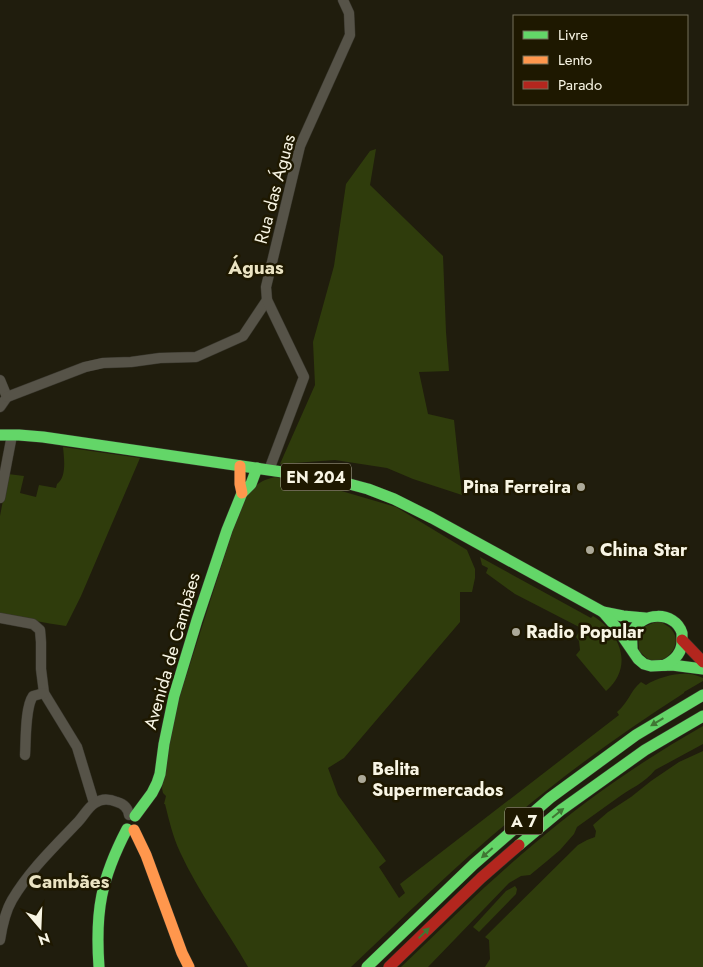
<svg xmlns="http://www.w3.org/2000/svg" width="703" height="967" font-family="Jost,sans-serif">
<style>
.green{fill:#2f3c0c}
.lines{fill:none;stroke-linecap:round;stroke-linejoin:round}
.street-casing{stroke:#38362c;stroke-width:11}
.fast-casing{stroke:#38362c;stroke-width:12}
.slow-casing{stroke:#38362c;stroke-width:12}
.jam-casing{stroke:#38362c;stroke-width:12}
.street{stroke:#565348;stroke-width:10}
.fast{stroke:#63d668;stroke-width:11}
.slow{stroke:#ff974d;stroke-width:11}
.jam{stroke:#b3261e;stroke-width:11}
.oneway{fill:#407734}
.poi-dot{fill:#aca999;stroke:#1e1800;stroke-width:2}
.labels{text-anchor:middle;stroke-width:5;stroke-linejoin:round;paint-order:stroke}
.shield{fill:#1e1800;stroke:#b7b3a0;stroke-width:1}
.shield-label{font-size:16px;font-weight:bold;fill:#f8f5e4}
.street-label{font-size:18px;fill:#f8f5e4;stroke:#1e1800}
.poi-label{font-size:18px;font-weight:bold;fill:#f8f5e4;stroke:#1e1800;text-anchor:start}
.neighbourhood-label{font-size:19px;font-weight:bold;fill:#ebe4c3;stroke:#1e1800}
</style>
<rect width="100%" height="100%" fill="#201d0d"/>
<g class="green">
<polygon points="376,149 370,185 443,256 446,332 449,371 419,372 428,414 454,420 462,495 413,479 387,468 335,460 280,464 315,385 313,342 334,266 346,184 370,151"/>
<path d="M 63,447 L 140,458 L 81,596 L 66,626 C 44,623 22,618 0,614 L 0,516 L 8,474 L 24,476 L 20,493 L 36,497 L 39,485 L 56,488 L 57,484 C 67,477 64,458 63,447 Z"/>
<path d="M 275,477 L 321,485 L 396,507 L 467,550 L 475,569 L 475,578 L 472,592 L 460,592 L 460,622 L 344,758 L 328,768 L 338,795 L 386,861 L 379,867 L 399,898 L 405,893 L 400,884 L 619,715 L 617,712 C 629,702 630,691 641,682 L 646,685 C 657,678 675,673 688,674 C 693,674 698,676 703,678 L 703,681 L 684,692 L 684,693 C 625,731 567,772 513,818 C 456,865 404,917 351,967 L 248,967 C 226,928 198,892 180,852 C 173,837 169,820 165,804 L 164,804 L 166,796 L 163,793 L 162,788 L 175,711 L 240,508 C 251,490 254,482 275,477 Z"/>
<path d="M 480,557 L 591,618 L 593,616 C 621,633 634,667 606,691 L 576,655 L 580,650 L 579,641 L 576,637 L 581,628 L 515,594 L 486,573 L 488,568 L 482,565 Z"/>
<path d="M 659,621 C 664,624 669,626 672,630 C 684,645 665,667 648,659 C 645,657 642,653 639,651 C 638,627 637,629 659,621 Z"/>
<path d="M 703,726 L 703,744 L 655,770 C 645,783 629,789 616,799 C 603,808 590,818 577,827 L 574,834 L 560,850 L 547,861 L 530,875 L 521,876 L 509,883 L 428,967 L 401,967 C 445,925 488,882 535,843 C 587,799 643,760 703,726 Z"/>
<polygon points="703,751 703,967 485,967 490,959 489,940 485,937 578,845 587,840 595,837 596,831 593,825 608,812 631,797 651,781 679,762"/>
<polygon points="515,886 517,889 516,894 479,932 473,927 506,891"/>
</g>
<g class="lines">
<g class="street-casing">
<g id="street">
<polyline points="0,380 7,397 0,407"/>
<polyline points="7,397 85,367 103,363 131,362 160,358 196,357 243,336 267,300"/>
<polyline points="269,470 304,377 267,300 266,287 300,146 350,35 349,13 343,0"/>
<polyline points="0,498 12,435"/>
<polyline points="0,618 33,624 40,630 41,642 41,669 44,693 77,747 94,803"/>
<path d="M 25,755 C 26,740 25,707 33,696 L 44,693"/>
<path d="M 0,940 C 2,927 5,912 12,900 C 29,871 54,847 77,823 C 83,817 88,807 95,803 C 102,798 110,799 117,802 C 124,804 128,808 129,815"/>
</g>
</g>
<g class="fast-casing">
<g id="fast">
<polyline points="0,435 19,435 43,437 303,475 342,482 368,489 394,499 432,518 603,612 623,616 645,618"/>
<polyline points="603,612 616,627 638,659 644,664 651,666 672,665 703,669"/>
<path d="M 632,648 C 632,643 631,637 633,632 C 640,612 675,610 682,633 C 682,635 682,638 682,641 C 682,652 675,660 665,665"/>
<polyline points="135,816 152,793 157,783 160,774 164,744 174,696 197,620 227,530 242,493 251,484 257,468"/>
<polyline points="519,845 561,810 645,750 703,716"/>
<path d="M 99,967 C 95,911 101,879 127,829"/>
<polyline points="367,967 474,864 550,798 636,735 703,695"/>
</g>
</g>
<g class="slow-casing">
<g id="slow">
<polyline points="240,466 240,484 242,493"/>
<polyline points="134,830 146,855 182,953 189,967"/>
</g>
</g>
<g class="jam-casing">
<g id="jam">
<polyline points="682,640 703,662"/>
<polyline points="389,967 481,878 519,845"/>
</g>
</g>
<use href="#street" class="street"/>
<use href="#fast" class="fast"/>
<use href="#slow" class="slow"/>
<use href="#jam" class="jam"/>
</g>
<defs><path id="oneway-solid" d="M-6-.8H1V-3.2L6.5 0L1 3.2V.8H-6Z" transform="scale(1.25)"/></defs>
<g class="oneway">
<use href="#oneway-solid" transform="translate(657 722) rotate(149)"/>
<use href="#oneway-solid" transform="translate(558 813) rotate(-39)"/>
<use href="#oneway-solid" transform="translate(487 853) rotate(139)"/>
<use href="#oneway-solid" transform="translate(424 933) rotate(-44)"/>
</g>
<g class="poi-dot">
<circle cx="581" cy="487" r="5"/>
<circle cx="590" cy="550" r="5"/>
<circle cx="516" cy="632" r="5"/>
<circle cx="362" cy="779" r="5"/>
</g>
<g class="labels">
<g class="shield">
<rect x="281" y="463.5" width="70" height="27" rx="4"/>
<rect x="505" y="807.5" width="38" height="27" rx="4"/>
</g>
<g class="shield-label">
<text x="316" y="483">EN 204</text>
<text x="524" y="827">A 7</text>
</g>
<g class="street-label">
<text transform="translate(275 189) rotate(-75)" y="6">Rua das Águas</text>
<text transform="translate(172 651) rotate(-74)" y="6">Avenida de Cambães</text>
</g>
<g class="poi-label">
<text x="571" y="493" text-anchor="end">Pina Ferreira</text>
<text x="600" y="556">China Star</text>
<text x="526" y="638">Radio Popular</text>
<text x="372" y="775">Belita<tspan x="372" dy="21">Supermercados</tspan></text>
</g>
<g class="neighbourhood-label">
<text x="256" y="274">Águas</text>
<text x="69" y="888">Cambães</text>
</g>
</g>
<rect x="513" y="15" width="175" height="90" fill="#1e1800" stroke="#75705b"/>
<rect x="523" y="31" width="25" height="8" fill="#63d668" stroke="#75705b"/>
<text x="558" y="40" font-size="15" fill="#f8f5e4">Livre</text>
<rect x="523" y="56" width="25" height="8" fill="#ff974d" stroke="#75705b"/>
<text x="558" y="65" font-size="15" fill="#f8f5e4">Lento</text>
<rect x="523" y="81" width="25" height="8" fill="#b3261e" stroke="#75705b"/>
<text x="558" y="90" font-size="15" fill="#f8f5e4">Parado</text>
<g transform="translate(40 927) rotate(161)" stroke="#1e1800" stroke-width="4" paint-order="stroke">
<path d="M0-4L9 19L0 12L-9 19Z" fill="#f8f5e4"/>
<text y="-8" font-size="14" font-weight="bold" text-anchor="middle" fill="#f8f5e4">N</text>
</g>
</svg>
